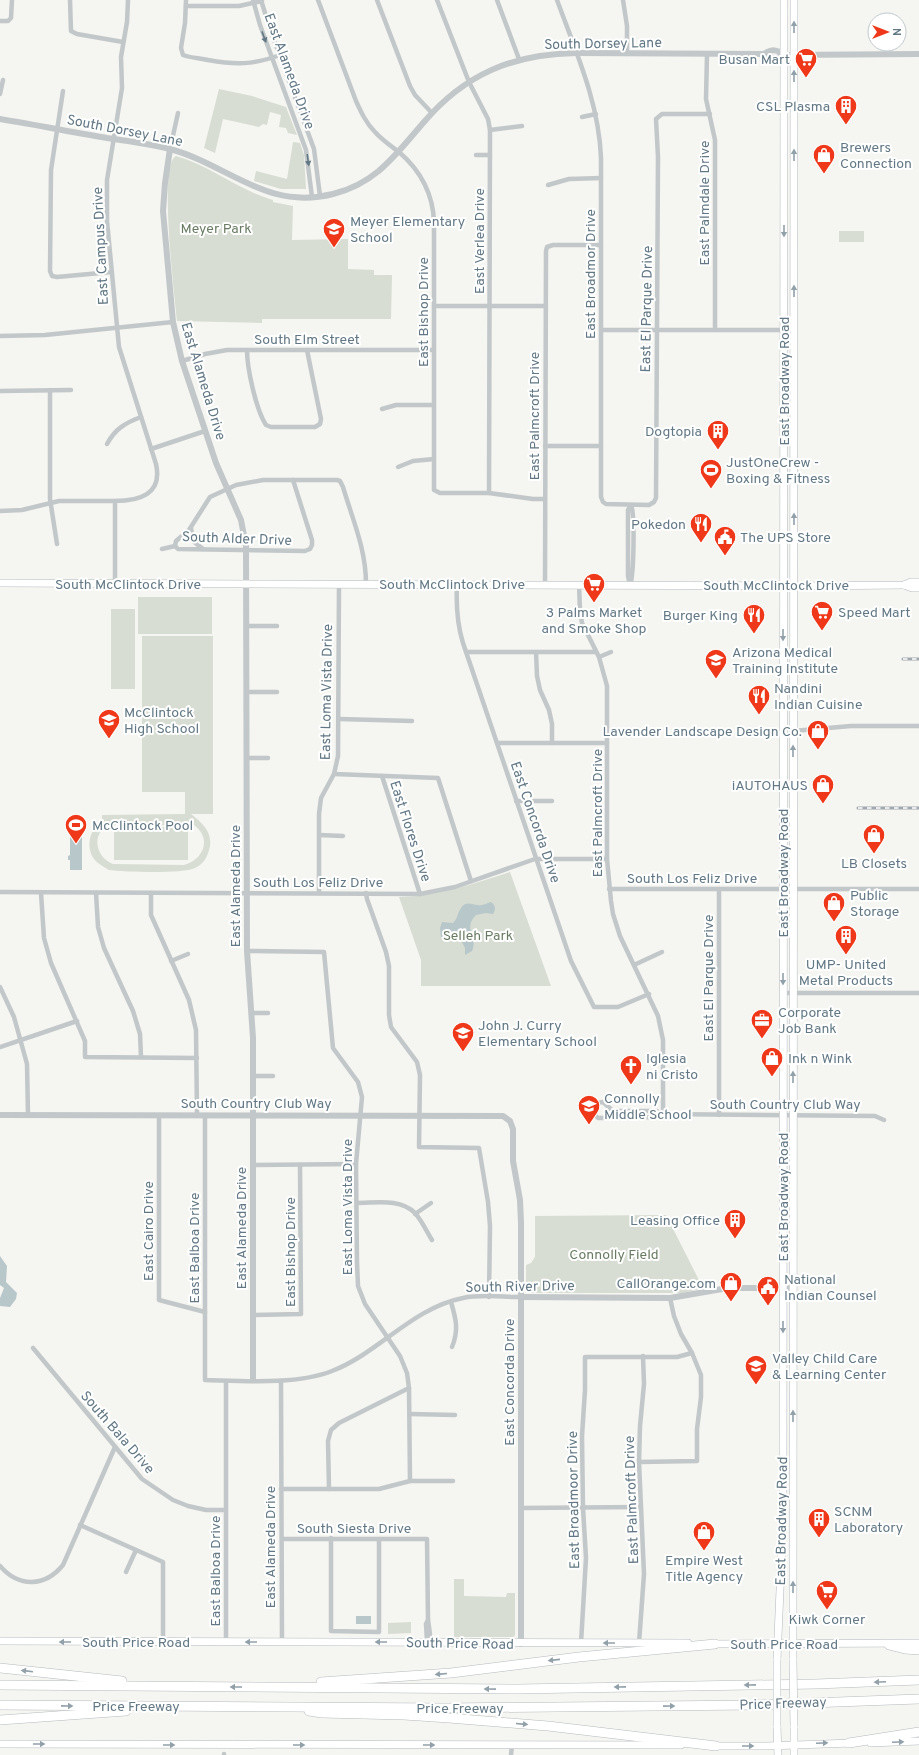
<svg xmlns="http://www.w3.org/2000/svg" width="919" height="1755" font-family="Overpass,sans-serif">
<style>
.green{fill:#d7ddd2;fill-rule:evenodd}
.water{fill:#b8c7ca}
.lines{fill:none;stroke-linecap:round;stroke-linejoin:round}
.secondary-casing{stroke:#b4babe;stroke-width:8}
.motorway-casing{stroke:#b6babd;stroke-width:10}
.minor{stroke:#c2c7c9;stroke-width:4.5}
.tertiary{stroke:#c2c7c9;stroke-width:6}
.secondary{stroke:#fff;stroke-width:7}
.motorway{stroke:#fff;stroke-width:9}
.rail-casing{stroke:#a0a8ad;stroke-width:3}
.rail{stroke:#fff;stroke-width:1.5;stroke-dasharray:4.5;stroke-linecap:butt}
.secondary-bridge-casing{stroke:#b4babe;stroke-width:8;stroke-linecap:butt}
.secondary-bridge{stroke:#fff;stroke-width:7}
.oneway{fill:#91a0a9}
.oneway2{fill:#627884}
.labels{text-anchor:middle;stroke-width:4;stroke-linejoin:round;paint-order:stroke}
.street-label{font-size:14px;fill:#627884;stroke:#fff}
.poi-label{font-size:14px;fill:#627884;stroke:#fff;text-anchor:start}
.park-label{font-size:14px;fill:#697b62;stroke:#fff}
</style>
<rect width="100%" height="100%" fill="#f5f5f1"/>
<g class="green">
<polygon points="219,89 252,96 286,107 297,135 288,133 286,128 279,127 281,115 270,112 267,125 263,124 259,127 223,119 215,153 204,148"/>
<polygon points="293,142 300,143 304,155 306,189 281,189 254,181 256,171 287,179"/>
<path d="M 176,156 C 211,166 238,190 273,200 L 273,202 L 293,206 L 292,240 L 348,239 L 348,269 L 374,270 L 374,275 L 392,275 L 391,319 L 262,319 L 262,323 L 177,321 C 175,298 158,165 176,156 Z"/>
<rect x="839" y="231" width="25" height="11"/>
<rect x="138" y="597" width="74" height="37"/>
<rect x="111" y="609" width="24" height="80"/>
<path d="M 142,636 L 213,636 L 213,814 L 191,814 C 202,823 212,831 210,846 C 208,856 204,864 195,868 C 183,874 125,872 109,870 C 104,867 98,864 94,859 C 85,847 90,828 102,821 L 102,815 L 185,814 L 185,792 L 142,792 ZM 109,825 L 194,825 C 212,838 204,860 184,865 L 113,864 C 95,857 91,833 109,825 Z"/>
<rect x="114" y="827" width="74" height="33"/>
<path d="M 510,872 L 551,986 L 421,986 L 421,960 L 399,897 C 438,896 473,884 510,872 Z"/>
<polygon points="666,1215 703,1288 683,1293 530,1293 526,1291 526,1265 531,1263 535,1257 535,1216"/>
<polygon points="454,1579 464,1579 464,1596 506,1597 507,1593 515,1593 515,1635 514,1637 454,1637"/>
<polygon points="411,1622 411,1633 388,1634 388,1623"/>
</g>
<g class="water">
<polygon points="70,835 82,835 82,870 70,870 70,860 68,860 68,856 70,855"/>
<path d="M 491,902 C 496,906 496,909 493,914 L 486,913 L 476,915 C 462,929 479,937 472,951 L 465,955 L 465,948 L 460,938 C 453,937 446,940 441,937 L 440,928 L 442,922 L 453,923 C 458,918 457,914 461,908 C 466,900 472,905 478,905 C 483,906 487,903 491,902 Z"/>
<polygon points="0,1256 7,1266 6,1282 17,1293 16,1299 10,1307 0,1306 0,1298 4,1288 0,1285"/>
<rect x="356" y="1616" width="15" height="8"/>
</g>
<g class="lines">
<g class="secondary-casing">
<g id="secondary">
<polyline points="0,583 799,586 904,585 911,582 919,582"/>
<polyline points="904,585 912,588 919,588"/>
<polyline points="0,1641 688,1643"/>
<polyline points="710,1644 919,1643"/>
<polyline points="777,1660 783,1520 784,0"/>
<polyline points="793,1660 794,0"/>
<polyline points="777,1726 778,1755"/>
<polyline points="794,1726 794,1755"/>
<polyline points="871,1743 919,1741"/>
<polyline points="0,1744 681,1745"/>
<polyline points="711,1746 767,1746 853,1743"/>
</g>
</g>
<g class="motorway-casing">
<g id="motorway">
<polyline points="889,1645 905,1649 919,1650"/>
<polyline points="0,1668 122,1681"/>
<polyline points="321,1682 451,1673 579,1657 715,1644"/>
<polyline points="0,1685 518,1689 816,1684 919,1680"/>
<polyline points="0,1705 445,1708 753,1705 919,1699"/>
<polyline points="309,1711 322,1713 404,1715 449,1718 548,1726 716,1746"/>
<polyline points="0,1720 126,1711"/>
<polyline points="849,1743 919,1732"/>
</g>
</g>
<g class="minor">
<polyline points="70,0 71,31 77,34 123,42"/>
<path d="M 186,0 L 185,23 L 181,48 L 183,55 C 191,58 200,58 208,60 C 236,65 253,65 280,55"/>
<polyline points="253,0 260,25 306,150 312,197"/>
<polyline points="261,0 270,29 314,149 320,196"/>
<path d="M 318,0 L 356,101 C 361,112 366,123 375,132 C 382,140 391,146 399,152 C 421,171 433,193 434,222 L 434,490 L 440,493 L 489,493 L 533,499 L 545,499"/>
<polyline points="377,0 410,86 415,95 432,113"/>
<polyline points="437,0 469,82 488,119 490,130 489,493"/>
<polyline points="497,0 519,59"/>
<path d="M 557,0 C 576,52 599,103 601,158 L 601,497 L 603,502 L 606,504 L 649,505 L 654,502 L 656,498 L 658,157 L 656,119 L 662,114 L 710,114"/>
<polyline points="623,0 627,26 627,54"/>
<polyline points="186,6 239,6 262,1"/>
<polyline points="0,21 8,21 11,18 12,0"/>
<polyline points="707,54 706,99 715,140 715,330"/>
<polyline points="63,91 51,170 50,271 52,276 57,277 111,272"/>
<polyline points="0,94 3,80"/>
<polyline points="582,117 596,114"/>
<polyline points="490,130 522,126"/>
<polyline points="170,149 178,113"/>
<polyline points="476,155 490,155"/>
<polyline points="548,185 569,179 601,178"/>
<polyline points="434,306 545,306"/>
<polyline points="601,330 784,330"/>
<polyline points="0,336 45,335 173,322"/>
<path d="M 247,350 C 247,368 256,410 266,425 L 271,427 L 315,427 L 320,424 L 321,419 L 307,350"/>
<polyline points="182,361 205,354 227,350 434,350"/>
<polyline points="50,390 50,499 57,544"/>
<polyline points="0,391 71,390"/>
<polyline points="382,409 396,405 434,405"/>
<path d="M 107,444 C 115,429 125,423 141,417"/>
<polyline points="545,446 601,446"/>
<polyline points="151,449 205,431"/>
<polyline points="398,467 413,461 434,459"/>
<path d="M 631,505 C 635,512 634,576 630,585 L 628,576 L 628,510 Z"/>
<polyline points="0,511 22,510 59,501 115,501"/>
<polyline points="191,528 193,541 203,549"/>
<path d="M 175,546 L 176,541 L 189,530 L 210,497 L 236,485 L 263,480 L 337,480 L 340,481 L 343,487 C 353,521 366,549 366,584"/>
<polyline points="162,549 175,546 178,549 305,551 310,549 312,545 312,540 293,480"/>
<path d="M 115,584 L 115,501 C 138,501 163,495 156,464 L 119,347 L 107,221 L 107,180 L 122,88 L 121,57 L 127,22 L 128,0"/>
<path d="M 457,584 C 456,605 457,624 463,643 L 571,961 L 594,1007 L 618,1007 L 649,994"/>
<polyline points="545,584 546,251 547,247 553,245 601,245"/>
<polyline points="579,584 580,611 582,623 599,657 607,686 607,859 611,901 613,914 620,936 658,1016 663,1040 663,1114"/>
<polyline points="247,626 277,626"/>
<polyline points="466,652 596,652"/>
<polyline points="536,652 537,676 540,690 549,710 552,724 552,743"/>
<polyline points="599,657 611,652"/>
<polyline points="247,692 277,692"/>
<polyline points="339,719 412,721"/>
<polyline points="793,731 851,726 919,726"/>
<polyline points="497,743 607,743"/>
<polyline points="247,758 268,758"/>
<polyline points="334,774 438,778 471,881"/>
<polyline points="382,776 420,894"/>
<polyline points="516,801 552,801"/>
<polyline points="319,835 343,836"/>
<polyline points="609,889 919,889"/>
<polyline points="0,892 420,894 455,887 535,859 607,859"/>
<polyline points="41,893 44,938 51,963 85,1041 85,1057 197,1058"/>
<polyline points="96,893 98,927 104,948 133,1011 140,1034 141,1057"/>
<polyline points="151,893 151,915 189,1000 196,1030 197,1115"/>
<polyline points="319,893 319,814 321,798 334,774 338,756 339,584"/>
<polyline points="366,893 367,899 386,952 389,966 389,1015 391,1027 417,1062 420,1075 419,1147 479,1148 488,1202 490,1226 489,1297"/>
<polyline points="247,951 324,952 333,1048 358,1082 362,1097 356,1164 357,1262 358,1286 365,1304 400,1356 407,1373 409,1388 410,1481"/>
<polyline points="171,961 188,954"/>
<polyline points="634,965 662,952"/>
<polyline points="0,987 14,1017 27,1064 28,1115"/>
<polyline points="783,993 919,993"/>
<polyline points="252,1013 268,1013"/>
<polyline points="0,1047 77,1021"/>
<polyline points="253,1076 273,1076"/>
<polyline points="661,1114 657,1117 598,1118 594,1114 595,1106 597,1103 603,1102 613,1111 657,1111 661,1114 875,1116 884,1120"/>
<polyline points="159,1115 159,1300 205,1312"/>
<path d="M 205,1115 L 205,1380 C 243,1381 297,1385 332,1371 C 379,1353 412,1308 463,1298 C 481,1294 502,1297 521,1297"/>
<polyline points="719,1115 719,889"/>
<polyline points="253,1165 356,1164"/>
<path d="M 357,1203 C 376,1203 400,1198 415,1213 C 422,1221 427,1232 432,1240"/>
<polyline points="415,1214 431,1203"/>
<path d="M 451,1302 C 456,1319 459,1330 452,1347"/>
<polyline points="253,1315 301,1314 300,1165"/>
<polyline points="33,1348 142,1479 173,1500 188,1506 206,1510 226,1510"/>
<polyline points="281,1381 282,1642"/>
<polyline points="410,1414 455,1415"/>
<polyline points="639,1462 697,1461 697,1429 701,1397 701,1375 692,1353 681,1334 674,1316 670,1298"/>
<polyline points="281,1489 379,1489 410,1481 453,1481"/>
<polyline points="329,1489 328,1441 331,1430 339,1423 409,1388"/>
<polyline points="521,1508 640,1507"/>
<polyline points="80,1525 163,1562 163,1642"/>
<polyline points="331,1538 331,1631 379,1632 379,1539"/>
<polyline points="282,1539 427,1539 428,1620 430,1634 428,1642"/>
<path d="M 0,1566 C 19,1588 45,1587 63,1565 L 115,1447"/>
<polyline points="126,1572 136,1550"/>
<polyline points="226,1642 226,1381"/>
<polyline points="427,1642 426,1624 428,1620"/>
<polyline points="581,1643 586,1558 583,1508 582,1436 585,1390 585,1357 677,1357 692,1353"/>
<polyline points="639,1643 644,1574 639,1462 640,1426 644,1384 643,1356"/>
<polyline points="224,1754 224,1755"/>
<polyline points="511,1755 512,1745"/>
</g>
<g class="tertiary">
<path d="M 764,54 C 772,49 777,49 784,55"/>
<path d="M 0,119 C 36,125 72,132 107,138 C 128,141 150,144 170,149 C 229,165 266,211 333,194 C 377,183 396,154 424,122 C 465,74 513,54 576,53 L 764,54 C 772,59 777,59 784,55 L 919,54"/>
<polyline points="170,149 165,183 163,211 173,322 182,361 216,463 241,520 246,546 247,951 253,1038 253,1380"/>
<polyline points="0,1115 503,1116 510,1121 513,1129 513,1161 520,1200 521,1223 521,1644"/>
<polyline points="521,1297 670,1298 728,1288 793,1288"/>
</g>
<use href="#secondary" class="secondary"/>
<use href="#motorway" class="motorway"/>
<g class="rail-casing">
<g id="rail">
<polyline points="903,659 919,659"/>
<polyline points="858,808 919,808"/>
</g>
</g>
<use href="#rail" class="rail"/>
<g class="secondary-bridge-casing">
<g id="secondary-bridge">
<polyline points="777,1660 777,1726"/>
<polyline points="793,1660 794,1726"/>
</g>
</g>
<use href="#secondary-bridge" class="secondary-bridge"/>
</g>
<defs><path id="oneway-solid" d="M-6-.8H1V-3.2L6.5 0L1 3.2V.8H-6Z"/></defs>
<g class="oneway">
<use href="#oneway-solid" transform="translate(794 27) rotate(-90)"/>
<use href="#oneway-solid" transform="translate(794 76) rotate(-90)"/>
<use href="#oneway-solid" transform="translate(794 155) rotate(-90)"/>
<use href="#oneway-solid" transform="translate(784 231) rotate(90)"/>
<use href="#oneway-solid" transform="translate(794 291) rotate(-90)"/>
<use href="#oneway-solid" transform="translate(794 519) rotate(-90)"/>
<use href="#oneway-solid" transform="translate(783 635) rotate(90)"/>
<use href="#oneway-solid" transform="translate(793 751) rotate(-90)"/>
<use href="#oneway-solid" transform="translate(783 979) rotate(90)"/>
<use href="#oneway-solid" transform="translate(793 1077) rotate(-90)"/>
<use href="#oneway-solid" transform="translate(783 1327) rotate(90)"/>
<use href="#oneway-solid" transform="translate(793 1416) rotate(-90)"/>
<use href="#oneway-solid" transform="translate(793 1587) rotate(-90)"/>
<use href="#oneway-solid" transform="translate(65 1642) rotate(-180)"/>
<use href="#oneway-solid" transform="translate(251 1642) rotate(180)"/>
<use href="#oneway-solid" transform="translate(381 1642) rotate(-180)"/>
<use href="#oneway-solid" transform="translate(609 1643) rotate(180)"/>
<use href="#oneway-solid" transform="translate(554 1660) rotate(174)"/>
<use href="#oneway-solid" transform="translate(27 1671) rotate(-173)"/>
<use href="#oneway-solid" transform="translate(441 1674) rotate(175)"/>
<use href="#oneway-solid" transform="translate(880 1682) rotate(178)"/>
<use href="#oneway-solid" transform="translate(750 1685) rotate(179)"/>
<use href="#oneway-solid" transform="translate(236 1687) rotate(-180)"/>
<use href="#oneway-solid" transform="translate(620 1687) rotate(179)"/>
<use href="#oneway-solid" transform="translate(490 1689) rotate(-179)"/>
<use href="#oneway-solid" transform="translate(67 1706) rotate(1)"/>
<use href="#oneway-solid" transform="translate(669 1706) rotate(-1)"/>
<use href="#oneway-solid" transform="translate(522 1724) rotate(5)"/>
<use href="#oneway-solid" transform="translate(898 1742) rotate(-3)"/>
<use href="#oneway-solid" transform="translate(822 1743) rotate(-2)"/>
<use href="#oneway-solid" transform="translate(39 1744)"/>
<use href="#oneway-solid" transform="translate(169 1745)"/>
<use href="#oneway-solid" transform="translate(299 1745)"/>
<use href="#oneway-solid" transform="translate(429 1745)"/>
<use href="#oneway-solid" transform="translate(748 1746)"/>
</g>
<g class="oneway2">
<use href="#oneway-solid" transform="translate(264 37) rotate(70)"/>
<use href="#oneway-solid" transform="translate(308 160) rotate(82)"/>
</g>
<defs>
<g id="supermarket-pin" transform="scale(1.15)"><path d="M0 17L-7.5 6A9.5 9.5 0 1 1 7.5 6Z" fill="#ee3819" stroke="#fff"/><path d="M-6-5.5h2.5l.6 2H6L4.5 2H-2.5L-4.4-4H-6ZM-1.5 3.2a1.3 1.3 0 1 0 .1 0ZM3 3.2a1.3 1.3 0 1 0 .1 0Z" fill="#fff"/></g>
<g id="building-pin" transform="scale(1.15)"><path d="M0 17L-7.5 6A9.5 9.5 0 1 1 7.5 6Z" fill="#ee3819" stroke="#fff"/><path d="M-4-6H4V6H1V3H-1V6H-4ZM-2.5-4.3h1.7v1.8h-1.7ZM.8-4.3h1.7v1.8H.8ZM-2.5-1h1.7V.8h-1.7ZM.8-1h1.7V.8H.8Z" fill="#fff"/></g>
<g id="shop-pin" transform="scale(1.15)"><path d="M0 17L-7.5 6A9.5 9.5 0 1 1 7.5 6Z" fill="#ee3819" stroke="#fff"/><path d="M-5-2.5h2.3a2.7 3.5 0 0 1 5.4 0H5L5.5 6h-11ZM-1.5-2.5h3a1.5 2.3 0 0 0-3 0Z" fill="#fff"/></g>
<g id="school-pin" transform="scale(1.15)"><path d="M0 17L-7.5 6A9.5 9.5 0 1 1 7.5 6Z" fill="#ee3819" stroke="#fff"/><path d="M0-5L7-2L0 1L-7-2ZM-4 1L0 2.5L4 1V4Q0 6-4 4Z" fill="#fff"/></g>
<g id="stadium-pin" transform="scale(1.15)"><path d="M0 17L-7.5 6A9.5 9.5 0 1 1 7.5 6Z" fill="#ee3819" stroke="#fff"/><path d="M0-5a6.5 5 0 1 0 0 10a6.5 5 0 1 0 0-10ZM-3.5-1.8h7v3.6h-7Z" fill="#fff"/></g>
<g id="restaurant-pin" transform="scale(1.15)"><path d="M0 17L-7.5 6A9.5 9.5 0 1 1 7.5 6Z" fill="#ee3819" stroke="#fff"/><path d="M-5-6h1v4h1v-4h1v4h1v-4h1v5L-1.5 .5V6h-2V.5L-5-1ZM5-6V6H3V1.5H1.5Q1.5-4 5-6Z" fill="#fff"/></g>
<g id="civic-pin" transform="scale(1.15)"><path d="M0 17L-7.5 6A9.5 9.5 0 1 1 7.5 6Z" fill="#ee3819" stroke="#fff"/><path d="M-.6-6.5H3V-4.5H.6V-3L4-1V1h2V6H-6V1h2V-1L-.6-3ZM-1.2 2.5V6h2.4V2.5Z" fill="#fff"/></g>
<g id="university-pin" transform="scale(1.15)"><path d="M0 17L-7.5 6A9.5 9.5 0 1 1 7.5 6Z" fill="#ee3819" stroke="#fff"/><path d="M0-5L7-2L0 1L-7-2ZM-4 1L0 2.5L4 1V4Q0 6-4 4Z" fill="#fff"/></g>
<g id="office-pin" transform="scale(1.15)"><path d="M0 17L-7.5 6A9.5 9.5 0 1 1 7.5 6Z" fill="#ee3819" stroke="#fff"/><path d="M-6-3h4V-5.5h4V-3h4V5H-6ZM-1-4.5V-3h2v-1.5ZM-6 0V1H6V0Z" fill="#fff"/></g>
<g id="church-pin" transform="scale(1.15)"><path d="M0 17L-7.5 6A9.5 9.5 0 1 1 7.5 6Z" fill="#ee3819" stroke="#fff"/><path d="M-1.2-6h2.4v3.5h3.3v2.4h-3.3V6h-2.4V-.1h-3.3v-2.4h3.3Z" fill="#fff"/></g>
</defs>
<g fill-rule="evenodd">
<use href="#supermarket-pin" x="806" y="59"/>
<use href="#building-pin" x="846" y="106"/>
<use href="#shop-pin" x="824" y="155"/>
<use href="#school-pin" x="334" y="229"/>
<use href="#building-pin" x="718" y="431"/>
<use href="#stadium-pin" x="711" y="470"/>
<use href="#restaurant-pin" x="701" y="524"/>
<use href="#civic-pin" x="725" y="537"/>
<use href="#supermarket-pin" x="594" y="584"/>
<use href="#supermarket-pin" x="822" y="612"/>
<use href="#restaurant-pin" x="754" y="615"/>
<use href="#university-pin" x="716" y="660"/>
<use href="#restaurant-pin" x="759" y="696"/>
<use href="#school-pin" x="109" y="720"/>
<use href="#shop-pin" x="818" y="731"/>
<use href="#shop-pin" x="823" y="785"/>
<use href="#stadium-pin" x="76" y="825"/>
<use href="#shop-pin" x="874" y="835"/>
<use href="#shop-pin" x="834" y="903"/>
<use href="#building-pin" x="846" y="936"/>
<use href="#office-pin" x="762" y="1020"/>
<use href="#school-pin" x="463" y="1033"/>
<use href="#shop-pin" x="772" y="1058"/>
<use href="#church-pin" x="631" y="1066"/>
<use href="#school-pin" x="589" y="1106"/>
<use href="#building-pin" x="735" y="1220"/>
<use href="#shop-pin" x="731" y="1283"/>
<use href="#civic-pin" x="768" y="1287"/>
<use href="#school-pin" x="756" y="1366"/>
<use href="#building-pin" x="819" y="1519"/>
<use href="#shop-pin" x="704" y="1532"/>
<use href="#supermarket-pin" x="827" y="1591"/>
</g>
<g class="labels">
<g class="street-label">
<text transform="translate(603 43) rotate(-1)" y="5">South Dorsey Lane</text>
<text transform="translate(290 71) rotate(70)" y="5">East Alameda Drive</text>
<text transform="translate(125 130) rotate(11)" y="5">South Dorsey Lane</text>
<text transform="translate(704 203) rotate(-90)" y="5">East Palmdale Drive</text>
<text transform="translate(479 241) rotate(-90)" y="5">East Verlea Drive</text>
<text transform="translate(100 246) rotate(-93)" y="5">East Campus Drive</text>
<text transform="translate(590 274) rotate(-90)" y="5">East Broadmor Drive</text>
<text transform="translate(646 309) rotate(-89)" y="5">East El Parque Drive</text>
<text transform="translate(423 312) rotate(-90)" y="5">East Bishop Drive</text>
<text x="307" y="344">South Elm Street</text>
<text transform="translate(204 381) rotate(73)" y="5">East Alameda Drive</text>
<text transform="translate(784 381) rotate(-90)" y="5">East Broadway Road</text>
<text transform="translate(534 416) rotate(-90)" y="5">East Palmcroft Drive</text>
<text transform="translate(237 538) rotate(2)" y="5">South Alder Drive</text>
<text x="128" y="589">South McClintock Drive</text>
<text x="452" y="589">South McClintock Drive</text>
<text x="776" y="590">South McClintock Drive</text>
<text transform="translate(326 692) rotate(-89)" y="5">East Loma Vista Drive</text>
<text transform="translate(597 813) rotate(-90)" y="5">East Palmcroft Drive</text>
<text transform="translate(536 822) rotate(71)" y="5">East Concorda Drive</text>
<text transform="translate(411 831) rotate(72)" y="5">East Flores Drive</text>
<text transform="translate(783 873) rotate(-90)" y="5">East Broadway Road</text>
<text x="692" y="883">South Los Feliz Drive</text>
<text x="318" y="887">South Los Feliz Drive</text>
<text transform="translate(235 886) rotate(-90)" y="5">East Alameda Drive</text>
<text transform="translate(708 978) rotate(-90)" y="5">East El Parque Drive</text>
<text x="256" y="1108">South Country Club Way</text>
<text x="785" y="1109">South Country Club Way</text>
<text transform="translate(783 1197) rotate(-90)" y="5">East Broadway Road</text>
<text transform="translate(347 1207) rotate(-90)" y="5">East Loma Vista Drive</text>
<text transform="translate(241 1228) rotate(-90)" y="5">East Alameda Drive</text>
<text transform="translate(148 1231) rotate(-90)" y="5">East Cairo Drive</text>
<text transform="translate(194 1248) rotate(-90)" y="5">East Balboa Drive</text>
<text transform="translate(290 1252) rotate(-90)" y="5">East Bishop Drive</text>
<text transform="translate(520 1286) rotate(-1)" y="5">South River Drive</text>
<text transform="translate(509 1382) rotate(-90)" y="5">East Concorda Drive</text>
<text transform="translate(118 1432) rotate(49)" y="5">South Bala Drive</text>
<text transform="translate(573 1500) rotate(-91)" y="5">East Broadmoor Drive</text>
<text transform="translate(631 1500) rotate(-92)" y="5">East Palmcroft Drive</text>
<text transform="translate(781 1521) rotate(-89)" y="5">East Broadway Road</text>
<text x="354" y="1533">South Siesta Drive</text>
<text transform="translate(270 1547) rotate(-90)" y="5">East Alameda Drive</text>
<text transform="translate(215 1571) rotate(-90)" y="5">East Balboa Drive</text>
<text x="136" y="1647">South Price Road</text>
<text transform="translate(460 1643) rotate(1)" y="5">South Price Road</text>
<text x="784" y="1649">South Price Road</text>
<text transform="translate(783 1703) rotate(-2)" y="5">Price Freeway</text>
<text x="136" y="1711">Price Freeway</text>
<text x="460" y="1713">Price Freeway</text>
</g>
<g class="poi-label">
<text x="790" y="64" text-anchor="end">Busan Mart</text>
<text x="830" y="111" text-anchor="end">CSL Plasma</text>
<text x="840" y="152">Brewers<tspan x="840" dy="16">Connection</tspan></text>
<text x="350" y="226">Meyer Elementary<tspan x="350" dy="16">School</tspan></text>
<text x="702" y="436" text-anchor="end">Dogtopia</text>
<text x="726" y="467">JustOneCrew -<tspan x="726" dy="16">Boxing &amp; Fitness</tspan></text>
<text x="686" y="529" text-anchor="end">Pokedon</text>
<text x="740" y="542">The UPS Store</text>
<text x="594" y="617" text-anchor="middle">3 Palms Market<tspan x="594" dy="16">and Smoke Shop</tspan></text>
<text x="838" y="617">Speed Mart</text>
<text x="738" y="620" text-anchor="end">Burger King</text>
<text x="732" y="657">Arizona Medical<tspan x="732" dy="16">Training Institute</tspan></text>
<text x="774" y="693">Nandini<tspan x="774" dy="16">Indian Cuisine</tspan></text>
<text x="124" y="717">McClintock<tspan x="124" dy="16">High School</tspan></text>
<text x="802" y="736" text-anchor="end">Lavender Landscape Design Co.</text>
<text x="808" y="790" text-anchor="end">iAUTOHAUS</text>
<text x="92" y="830">McClintock Pool</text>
<text x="874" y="868" text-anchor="middle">LB Closets</text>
<text x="850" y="900">Public<tspan x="850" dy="16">Storage</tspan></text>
<text x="846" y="969" text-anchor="middle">UMP- United<tspan x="846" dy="16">Metal Products</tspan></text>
<text x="778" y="1017">Corporate<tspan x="778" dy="16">Job Bank</tspan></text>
<text x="478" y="1030">John J. Curry<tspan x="478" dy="16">Elementary School</tspan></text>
<text x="646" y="1063">Iglesia<tspan x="646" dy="16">ni Cristo</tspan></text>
<text x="788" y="1063">Ink n Wink</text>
<text x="604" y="1103">Connolly<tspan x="604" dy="16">Middle School</tspan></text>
<text x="720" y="1225" text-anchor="end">Leasing Office</text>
<text x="784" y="1284">National<tspan x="784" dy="16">Indian Counsel</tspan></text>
<text x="716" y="1288" text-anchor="end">CallOrange.com</text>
<text x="772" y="1363">Valley Child Care<tspan x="772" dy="16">&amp; Learning Center</tspan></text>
<text x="834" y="1516">SCNM<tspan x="834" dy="16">Laboratory</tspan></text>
<text x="704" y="1565" text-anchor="middle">Empire West<tspan x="704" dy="16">Title Agency</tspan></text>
<text x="827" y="1624" text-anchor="middle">Kiwk Corner</text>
</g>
<g class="park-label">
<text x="216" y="233">Meyer Park</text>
<text x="478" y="940">Selleh Park</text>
<text x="614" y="1259">Connolly Field</text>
</g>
</g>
<g transform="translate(887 32) rotate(90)"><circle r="19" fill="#ffffff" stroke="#c0c9ce"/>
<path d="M0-3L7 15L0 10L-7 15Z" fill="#ee3819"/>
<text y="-6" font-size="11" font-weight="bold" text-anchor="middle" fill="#627884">N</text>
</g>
</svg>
